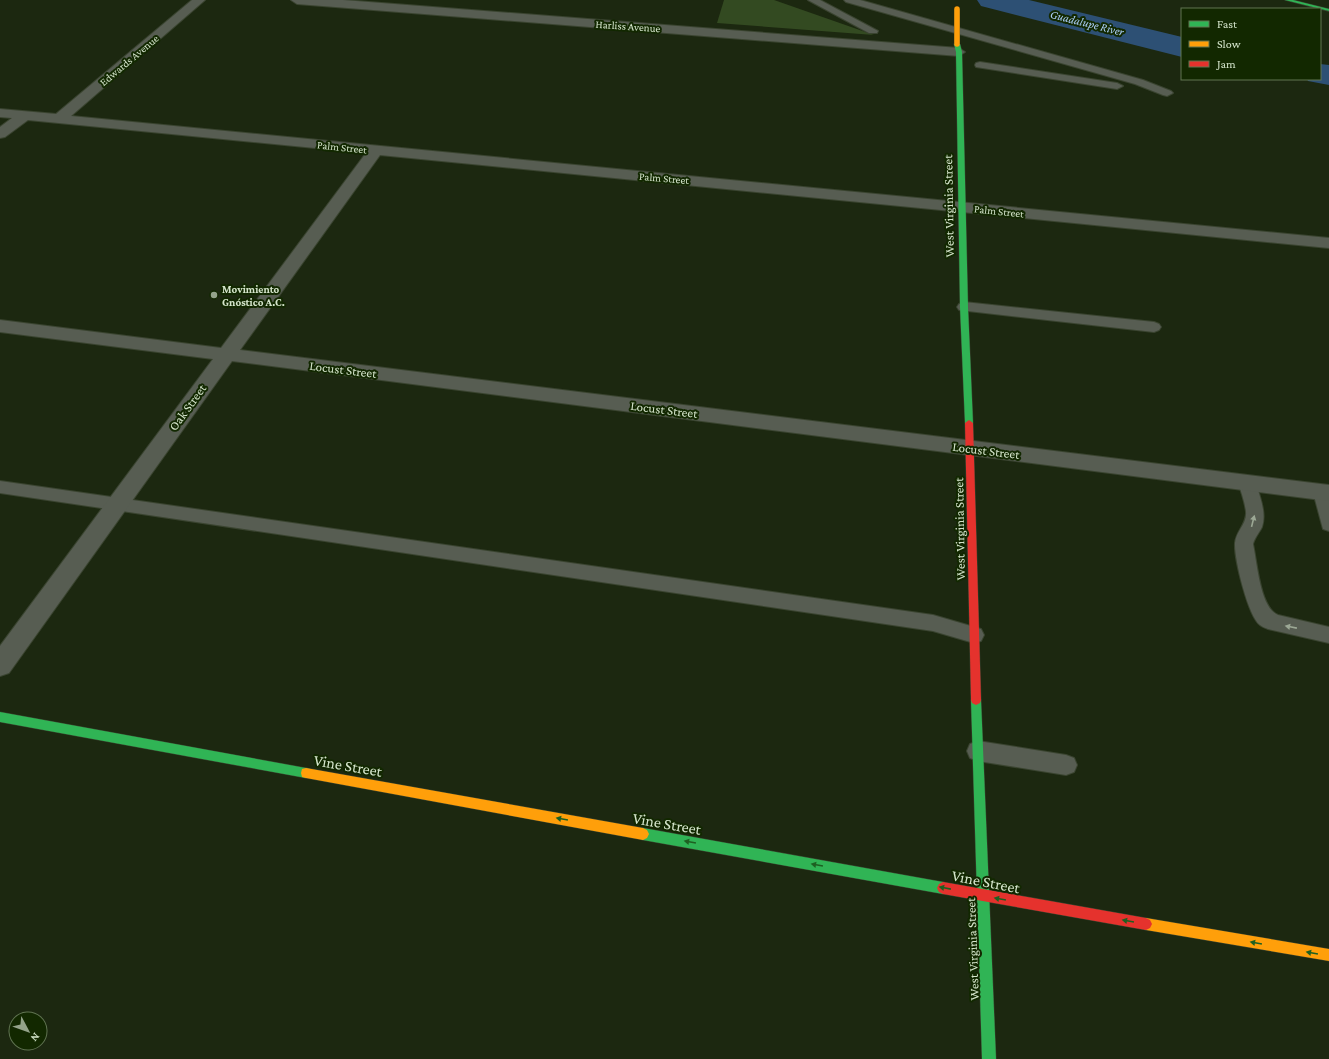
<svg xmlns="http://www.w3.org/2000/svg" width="1329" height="1059" font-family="'Crimson Pro',serif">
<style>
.green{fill:#334a21}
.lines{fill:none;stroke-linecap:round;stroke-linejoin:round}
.river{fill:#2d5074;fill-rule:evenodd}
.lane-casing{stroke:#3a4430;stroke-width:2}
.street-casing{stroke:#3a4430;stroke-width:2}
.fast-casing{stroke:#3a4430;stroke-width:1}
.slow-casing{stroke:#3a4430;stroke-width:1}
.jam-casing{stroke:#3a4430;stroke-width:1}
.lane{fill:#575d52;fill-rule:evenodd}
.street{fill:#575d52;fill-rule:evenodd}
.fast{fill:#30b455;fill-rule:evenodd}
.slow{fill:#ff9f0a;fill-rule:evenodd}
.jam{fill:#e5322d;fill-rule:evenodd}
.slow-bridge-casing{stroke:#3a4430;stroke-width:6;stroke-linecap:butt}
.slow-bridge{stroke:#ff9f0a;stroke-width:5.5}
.oneway{fill:#9ca895}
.oneway2{fill:#1e6022}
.poi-dot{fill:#94a38a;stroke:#122800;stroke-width:1.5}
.labels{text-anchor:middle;stroke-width:4;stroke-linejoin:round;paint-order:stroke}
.far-street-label{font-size:11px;fill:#d5e5cb;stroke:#122800}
.far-poi-label{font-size:11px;font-weight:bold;fill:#d5e5cb;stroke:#122800;text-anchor:start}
.far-water-label{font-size:12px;font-style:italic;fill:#aaccf4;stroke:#122800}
.street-label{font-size:13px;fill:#d5e5cb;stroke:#122800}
.near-street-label{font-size:16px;fill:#d5e5cb;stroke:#122800}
</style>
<rect width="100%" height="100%" fill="#1c2810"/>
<polygon class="green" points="724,0 774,0 874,35 717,23"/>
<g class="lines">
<g class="river">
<polygon points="977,0 1029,0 1182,37 1182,57 981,6"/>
<polygon points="1320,64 1329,65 1329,85 1308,81 1307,79 1320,79"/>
</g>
<g class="lane-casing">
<g id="lane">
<polygon points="808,0 820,0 878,31 877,33 869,33"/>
<polygon points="844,0 860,0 1143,80 1171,91 1173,93 1167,96 1163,95 1135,84 846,2"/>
<polygon points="980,62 1117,83 1123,86 1117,89 976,67 975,65 976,63"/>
<polygon points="964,302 1154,322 1159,324 1161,327 1159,330 1154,332 959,310 957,307 959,304"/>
<path d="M 1247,476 L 1253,477 L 1256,482 C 1259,496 1267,512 1262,527 C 1259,533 1255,537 1253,544 C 1257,562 1260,608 1278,615 L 1329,627 L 1329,643 L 1268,629 C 1266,628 1262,627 1260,625 C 1248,616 1234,558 1235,543 C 1236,531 1247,524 1246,512 C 1245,502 1241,492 1238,482 L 1241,477 Z"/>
<polygon points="0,481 933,615 981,629 984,635 981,641 974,643 933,631 0,493"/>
<polygon points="1322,485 1329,489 1329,531 1323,529 1313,492 1316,487"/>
<polygon points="978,741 1066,755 1074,758 1077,765 1074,772 1066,775 978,761 970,758 967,751 970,744"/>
</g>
</g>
<g class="street-casing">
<g id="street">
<polygon points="192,0 205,0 71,116 1329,238 1329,248 380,155 240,350 1329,485 1329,501 232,361 9,673 0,676 0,646 213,359 0,332 0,320 221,348 366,153 28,120 5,137 0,138 0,127 12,118 0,117 0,109 56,114"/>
<polygon points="291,0 343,0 959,48 965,52 959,56 297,4"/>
</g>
</g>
<g class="fast-casing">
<g id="fast">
<polygon points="1285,0 1293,0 1329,9 1329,11"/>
<polygon points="957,42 960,44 962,52 968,307 973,423 969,426 965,423 960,307 956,52 954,44"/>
<polygon points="976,695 980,697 981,700 996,1059 982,1059 971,700 972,697"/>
<polygon points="0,712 306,768 310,769 311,773 310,777 306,778 0,722"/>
<polygon points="643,828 943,882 947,884 949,888 947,892 943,894 643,840 639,838 637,834 639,830"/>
</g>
</g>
<g class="slow-casing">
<g id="slow">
<polygon points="306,768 643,828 647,830 649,834 647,838 643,840 306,778 302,777 301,773 302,769"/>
<polygon points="1146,918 1329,949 1329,961 1146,930 1142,928 1140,924 1142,920"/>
</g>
</g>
<g class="jam-casing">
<g id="jam">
<polygon points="969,420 973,423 981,700 980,703 976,705 972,703 971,700 965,423"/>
<polygon points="943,882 1146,918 1150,920 1152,924 1150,928 1146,930 943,894 939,892 937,888 939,884"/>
</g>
</g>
<use href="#lane" class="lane"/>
<use href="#street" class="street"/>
<use href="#fast" class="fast"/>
<use href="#slow" class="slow"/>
<use href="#jam" class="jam"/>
<g class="slow-bridge-casing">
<polyline id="slow-bridge" points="957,9 957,44"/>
</g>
<use href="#slow-bridge" class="slow-bridge"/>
</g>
<defs><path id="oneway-solid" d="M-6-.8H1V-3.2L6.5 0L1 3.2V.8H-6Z"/></defs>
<g class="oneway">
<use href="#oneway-solid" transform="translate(1253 521) rotate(-76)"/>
<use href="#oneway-solid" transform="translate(1291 627) rotate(-169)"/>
</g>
<g class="oneway2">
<use href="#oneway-solid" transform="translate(562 819) rotate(-170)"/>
<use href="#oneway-solid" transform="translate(690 842) rotate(-170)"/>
<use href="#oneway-solid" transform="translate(817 865) rotate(-170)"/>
<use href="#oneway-solid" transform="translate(945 888) rotate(-169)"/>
<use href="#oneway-solid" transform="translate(1000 899) rotate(-170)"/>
<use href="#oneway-solid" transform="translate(1128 921) rotate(-170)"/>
<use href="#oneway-solid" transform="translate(1256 943) rotate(-170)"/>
<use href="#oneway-solid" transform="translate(1312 953) rotate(-170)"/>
</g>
<circle class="poi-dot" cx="214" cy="295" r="4"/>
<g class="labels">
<g class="far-street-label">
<text transform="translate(628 26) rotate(4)" y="4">Harliss Avenue</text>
<text transform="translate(129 60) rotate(-40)" y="4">Edwards Avenue</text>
<text transform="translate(342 147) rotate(6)" y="4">Palm Street</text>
<text transform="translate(664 178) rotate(5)" y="4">Palm Street</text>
<text transform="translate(999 211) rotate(6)" y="4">Palm Street</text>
</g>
<g class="far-poi-label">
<text x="222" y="293">Movimiento<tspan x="222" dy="13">Gnóstico A.C.</tspan></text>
</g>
<g class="far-water-label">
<text transform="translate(1087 23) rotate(14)" y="4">Guadalupe River</text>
</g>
<g class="street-label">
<text transform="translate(948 206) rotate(-91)" y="5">West Virginia Street</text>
<text transform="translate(343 369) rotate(7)" y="5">Locust Street</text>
<text transform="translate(187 407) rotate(-54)" y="5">Oak Street</text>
<text transform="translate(664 409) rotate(7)" y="5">Locust Street</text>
<text transform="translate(986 450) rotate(7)" y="5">Locust Street</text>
<text transform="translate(959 529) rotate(-91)" y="5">West Virginia Street</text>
<text transform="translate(972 949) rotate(-92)" y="5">West Virginia Street</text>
</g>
<g class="near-street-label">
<text transform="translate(348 765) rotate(10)" y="6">Vine Street</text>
<text transform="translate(667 823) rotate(10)" y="6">Vine Street</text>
<text transform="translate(986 881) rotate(11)" y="6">Vine Street</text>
</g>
</g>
<rect x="1181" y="8" width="140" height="72" fill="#122800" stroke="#607451"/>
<rect x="1189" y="21" width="20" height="6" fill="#30b455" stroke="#607451"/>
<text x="1217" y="28" font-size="12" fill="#d5e5cb">Fast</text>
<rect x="1189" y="41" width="20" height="6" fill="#ff9f0a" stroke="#607451"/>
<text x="1217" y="48" font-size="12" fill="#d5e5cb">Slow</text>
<rect x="1189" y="61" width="20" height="6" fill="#e5322d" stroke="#607451"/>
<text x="1217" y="68" font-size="12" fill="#d5e5cb">Jam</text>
<g transform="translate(28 1031) rotate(131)"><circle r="19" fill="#122800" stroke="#607451"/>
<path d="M0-3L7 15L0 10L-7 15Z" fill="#94a38a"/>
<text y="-6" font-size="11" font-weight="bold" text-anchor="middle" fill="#d5e5cb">N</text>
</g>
</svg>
